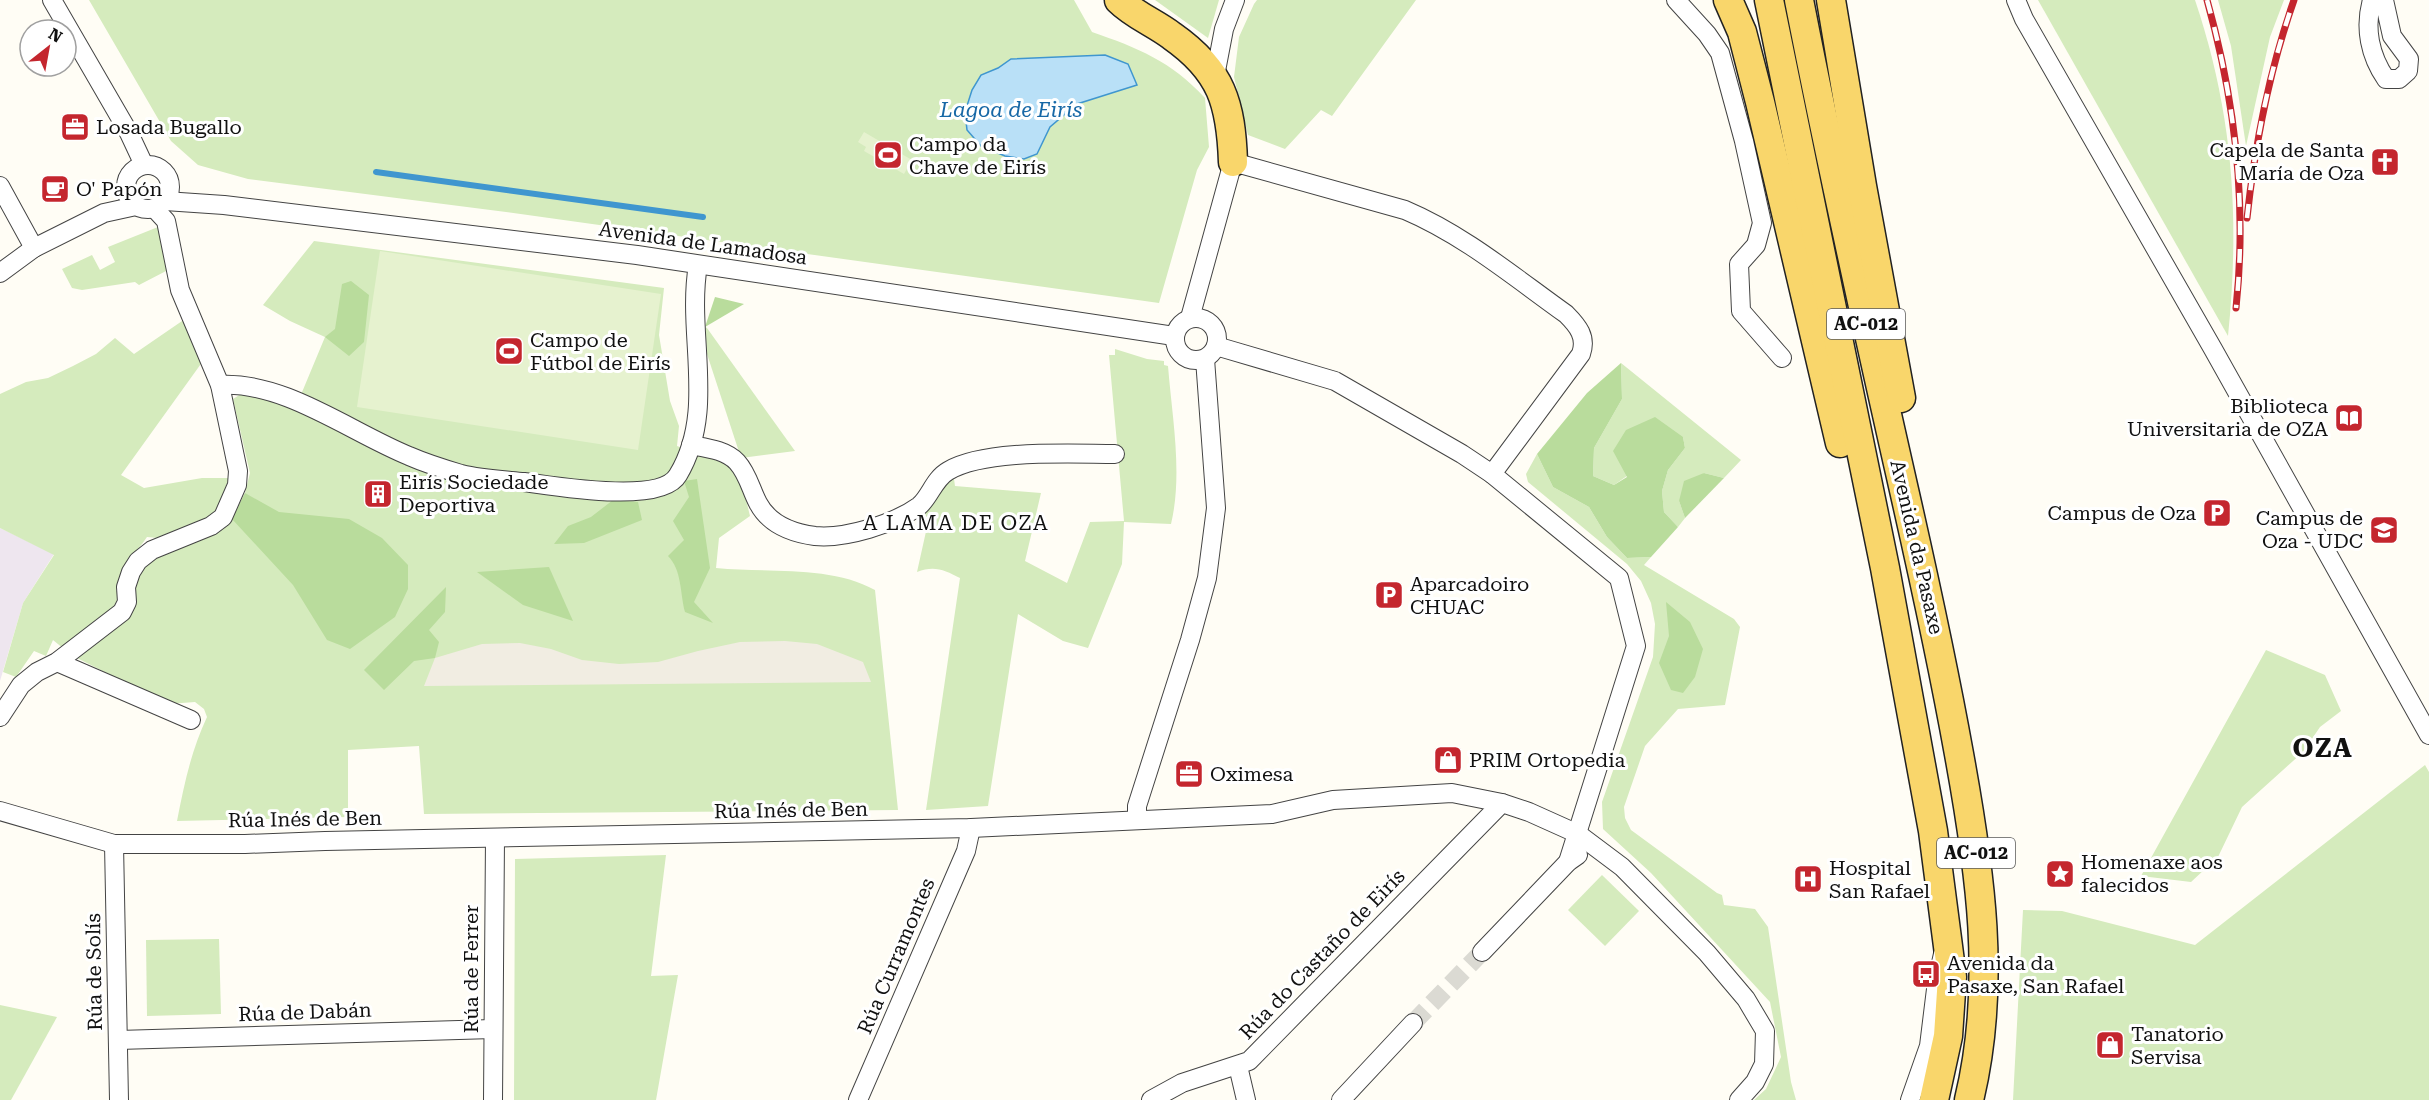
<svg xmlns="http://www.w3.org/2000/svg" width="2429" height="1100" font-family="'Roboto Serif',serif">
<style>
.industrial{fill:#eee6ef}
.green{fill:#d5ebbd}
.forest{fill:#b9dc9c}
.pitch{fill:#e6f2cf}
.plaza{fill:#f1ede2}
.water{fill:#b9e0f7;stroke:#3f96cf;stroke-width:1.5}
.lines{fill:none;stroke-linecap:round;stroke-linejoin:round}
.stream{stroke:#3f96cf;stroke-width:6}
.street-tunnel{stroke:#dbdad3;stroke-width:18;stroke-dasharray:18 9;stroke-linecap:butt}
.street-casing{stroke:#444;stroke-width:20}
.primary-casing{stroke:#222;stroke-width:31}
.street{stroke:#fff;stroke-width:18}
.primary{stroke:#f9d66b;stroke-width:28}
.rail-casing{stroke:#c4262e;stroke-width:7}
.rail{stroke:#fff;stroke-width:4.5;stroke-dasharray:14;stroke-linecap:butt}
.labels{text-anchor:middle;stroke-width:6;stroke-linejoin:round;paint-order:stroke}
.shield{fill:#fff;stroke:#585858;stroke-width:1.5}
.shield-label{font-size:18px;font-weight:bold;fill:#111}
.poi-label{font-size:20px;fill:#111;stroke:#fff;text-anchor:start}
.street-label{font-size:20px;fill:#111;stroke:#fff}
.water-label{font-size:21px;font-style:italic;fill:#1768a6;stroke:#fff}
.neighbourhood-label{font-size:21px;letter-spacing:1.5px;fill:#111;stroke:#fff}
.district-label{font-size:26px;font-weight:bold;letter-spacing:1.5px;fill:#111;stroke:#fff}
</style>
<rect width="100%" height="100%" fill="#fffdf5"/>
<polygon class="industrial" points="0,528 54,554 23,603 0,681"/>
<g class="green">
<path d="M 89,0 L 1074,0 L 1092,32 C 1138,48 1171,61 1205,98 L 1209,147 L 1197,170 L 1159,303 L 506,212 L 248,179 L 198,165 L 171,141 Z"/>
<polygon points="1155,0 1219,0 1208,38"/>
<polygon points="1257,0 1416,0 1332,116 1321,110 1285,149 1248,135 1234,77 1239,37 1254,4"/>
<path d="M 2038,0 L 2195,0 C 2233,113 2240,218 2228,336 Z"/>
<polygon points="2218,0 2284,0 2270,37 2246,146 2231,46"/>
<polygon points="158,227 168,270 139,285 135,282 82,290 72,288 62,269 92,255 100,270 115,262 108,247"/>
<path d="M 314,241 L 664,288 L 659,335 L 670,401 L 679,426 L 677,446 L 725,462 L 741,479 L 750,516 L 719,538 L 716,568 C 766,573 831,565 875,590 L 898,810 L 424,814 L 419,746 L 348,750 L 348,817 L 177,821 C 184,785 191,751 207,717 L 204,709 L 195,702 L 168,704 L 75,657 L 97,639 L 118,627 L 131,614 L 138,575 L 148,561 L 232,519 L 245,493 L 250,473 L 233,399 L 244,392 L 295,409 L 325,337 L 290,321 L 263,305 Z"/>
<path d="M 185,319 L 203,361 L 121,475 L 144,488 L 202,478 L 229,478 L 216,513 L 211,519 L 158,538 L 147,537 C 141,546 134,553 127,561 C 121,569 123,580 116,590 L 119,595 L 113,609 L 64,649 L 53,640 L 46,656 L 34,651 L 16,677 L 3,672 L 23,603 L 54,555 L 0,528 L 0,394 L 26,382 L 48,378 L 73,366 L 96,354 L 115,338 L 134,354 Z"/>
<polygon points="705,327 707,328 795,451 741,458 707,354"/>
<path d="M 1115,349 L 1147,359 L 1164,361 L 1164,365 L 1168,366 C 1172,417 1183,474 1171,524 L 1124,522 L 1122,564 L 1088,648 L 1063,641 L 1018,614 L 988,806 L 926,810 L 960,578 C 945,570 934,565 917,572 L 929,518 L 921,514 L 953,472 L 955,486 L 1041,493 L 1025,561 L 1067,583 L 1090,522 L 1124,521 L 1109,355 L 1115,355 Z"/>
<polygon points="1621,363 1741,460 1724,478 1704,473 1679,501 1685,518 1678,527 1664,512 1662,491 1668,470 1685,448 1683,437 1614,485 1593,476 1594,448 1622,399"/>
<polygon points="1537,454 1553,487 1589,507 1607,537 1627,558 1651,557 1644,565 1734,619 1740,627 1725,705 1678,709 1645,746 1624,807 1625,818 1631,830 1717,893 1722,895 1724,905 1755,909 1768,927 1791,1082 1796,1100 1754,1100 1766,1089 1781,1057 1770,1002 1651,873 1603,829 1602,802 1653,657 1655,624 1651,603 1641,581 1627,564 1528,482 1526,474"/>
<polygon points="2266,650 2325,675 2341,711 2320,727 2303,752 2242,807 2218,857 2191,882 2141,876"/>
<polygon points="2425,765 2429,772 2429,1100 2013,1100 2023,910 2062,911 2195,945"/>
<polygon points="666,855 651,976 678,975 656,1100 514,1100 515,859"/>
<polygon points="1602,875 1639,911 1605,946 1568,910"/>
<polygon points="219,939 221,1014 147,1016 146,940"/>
<polygon points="0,1005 57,1017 11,1100 0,1100"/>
</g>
<g class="forest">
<polygon points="351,281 369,295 364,342 349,356 325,337 335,329 342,284"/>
<polygon points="715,297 744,304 705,327"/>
<polygon points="1621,363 1622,399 1594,448 1593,476 1614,485 1627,477 1613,451 1626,430 1655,417 1683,437 1685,448 1668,470 1662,491 1664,512 1678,527 1651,557 1627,558 1607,537 1589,507 1553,487 1537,454 1587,393"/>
<polygon points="1704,473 1724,478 1685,518 1679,501 1684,481"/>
<path d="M 697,479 L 710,568 L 694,602 L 713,623 L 685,612 C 680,593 682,570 668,556 L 684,540 L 673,521 L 689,497 L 684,481 Z"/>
<polygon points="245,493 279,512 349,519 382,538 408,565 408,589 395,617 350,649 327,640 293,585 232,519"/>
<polygon points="613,500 638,502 642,520 584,543 554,544 568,526 591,517"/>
<polygon points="549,567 573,621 523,605 477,572"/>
<polygon points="446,587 445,612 429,630 439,642 435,658 414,661 384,690 364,670"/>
<polygon points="1666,602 1690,622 1703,649 1695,677 1683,693 1671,690 1659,663 1669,636"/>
</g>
<g class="pitch">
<polygon points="864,132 912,160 904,174 864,151 866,147 858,142"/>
<polygon points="380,251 661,294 638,450 357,407"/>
</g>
<polygon class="plaza" points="785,641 817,644 863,662 871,682 424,686 435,658 482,644 520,643 551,649 582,660 619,664 658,662 698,651 740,642"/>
<polygon class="water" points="1105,55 1128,64 1137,85 1077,104 1050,127 1037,154 1024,159 1005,156 981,146 967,130 965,112 972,90 981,75 998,68 1011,59"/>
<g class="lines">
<polyline class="stream" points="376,172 703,217"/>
<polyline class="street-tunnel" points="1413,1023 1482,952"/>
<g class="street-casing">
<g id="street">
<polyline points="52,0 129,133 144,165"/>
<polyline points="1676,0 1707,34 1720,53 1744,141 1762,223 1756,245 1739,264 1741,311 1782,358"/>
<polyline points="2016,0 2024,19 2213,349 2429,735"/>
<path d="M 2372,0 C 2364,28 2370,56 2386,79 L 2399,79 L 2408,71 L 2409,59 L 2392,36 L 2384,0"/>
<polyline points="1215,76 1224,29 1235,0"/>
<circle cx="148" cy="187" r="22"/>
<polyline points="0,186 34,248"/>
<polyline points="165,201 224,205 637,255 1174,336"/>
<polyline points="0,273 34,248 104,213 136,206"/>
<circle cx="1196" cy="339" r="21"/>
<path d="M 1190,318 L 1233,162 L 1405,210 C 1464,235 1514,277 1566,314 C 1578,326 1587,337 1581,354 L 1492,474"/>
<polyline points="1216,346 1335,381 1462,454 1492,474 1619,578 1636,646 1568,862"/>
<path d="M 220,385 C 284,381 350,432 409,456 C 425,463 444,469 461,474 C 481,479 503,480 524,482 C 554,486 661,505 678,475 C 717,410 686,335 698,265"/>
<path d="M 691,445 C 707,448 726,450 737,462 C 748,474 751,490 758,503 C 769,524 792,533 815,536 C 845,539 894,524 919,506 C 930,497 934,479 948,471 C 985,449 1071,454 1115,454"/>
<polyline points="57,662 191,720"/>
<polyline points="0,717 21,685 37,672 57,662 122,612 127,602 126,587 131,572 138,561 152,550 211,526 223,517 237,485 238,471 220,385 180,290 166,221 154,208"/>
<polyline points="0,811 114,844 245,844 325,841 971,828 1272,814 1333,800 1452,793 1502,803 1529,812 1578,834 1622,867 1707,953 1746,999 1765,1031 1764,1064 1755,1082 1739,1100"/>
<polyline points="1137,820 1137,806 1190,640 1207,578 1216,508 1205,359"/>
<polyline points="114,844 119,1100"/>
<polyline points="1482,952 1568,862 1578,855"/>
<polyline points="118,1040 493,1029"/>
<polyline points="1238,1066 1246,1100"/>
<polyline points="493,1100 495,838"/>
<polyline points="858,1100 966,851 971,828"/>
<polyline points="1151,1100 1182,1083 1249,1061 1502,803"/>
<polyline points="1341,1100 1413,1023"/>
<polyline points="1910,1100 1929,1046 1937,981 1943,954"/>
</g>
</g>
<g class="primary-casing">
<g id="primary">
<path d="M 1119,0 C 1134,15 1155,23 1172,36 C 1222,71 1231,104 1233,162"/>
<polyline points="1728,0 1742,32 1760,102 1840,443"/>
<polyline points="1769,0 1885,568 1933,831 1952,977 1948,1036 1934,1100"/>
<path d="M 1799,0 C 1831,164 1867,327 1904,490 C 1924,578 1943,665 1959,754 C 1980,869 1997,984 1969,1100"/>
<polyline points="1831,0 1862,186 1901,398"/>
</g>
</g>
<use href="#street" class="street"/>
<use href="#primary" class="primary"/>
<g class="rail-casing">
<g id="rail">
<path d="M 2207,0 C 2235,100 2247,205 2236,308"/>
<path d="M 2247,218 C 2255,144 2269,71 2294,0"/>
</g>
</g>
<use href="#rail" class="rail"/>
</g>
<defs>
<g id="office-square" transform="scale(1.5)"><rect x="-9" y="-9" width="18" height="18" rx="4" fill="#c4262e" stroke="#fff"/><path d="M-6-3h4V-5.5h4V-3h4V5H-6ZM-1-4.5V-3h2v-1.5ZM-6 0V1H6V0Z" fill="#fff"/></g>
<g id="stadium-square" transform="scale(1.5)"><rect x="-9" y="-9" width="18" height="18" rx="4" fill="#c4262e" stroke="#fff"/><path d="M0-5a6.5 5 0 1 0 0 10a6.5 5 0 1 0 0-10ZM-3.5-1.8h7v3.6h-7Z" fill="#fff"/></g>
<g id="church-square" transform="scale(1.5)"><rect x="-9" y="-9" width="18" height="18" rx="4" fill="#c4262e" stroke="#fff"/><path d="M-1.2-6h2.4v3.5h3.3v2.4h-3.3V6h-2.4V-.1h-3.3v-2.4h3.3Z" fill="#fff"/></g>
<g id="cafe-square" transform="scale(1.5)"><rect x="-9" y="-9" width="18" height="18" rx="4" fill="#c4262e" stroke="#fff"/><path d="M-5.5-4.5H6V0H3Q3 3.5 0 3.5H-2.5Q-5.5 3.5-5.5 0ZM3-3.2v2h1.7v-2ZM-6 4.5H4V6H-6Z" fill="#fff"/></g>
<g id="library-square" transform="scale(1.5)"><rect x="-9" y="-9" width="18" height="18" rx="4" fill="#c4262e" stroke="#fff"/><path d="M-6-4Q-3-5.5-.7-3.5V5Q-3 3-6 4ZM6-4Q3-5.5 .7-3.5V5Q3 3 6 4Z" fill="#fff"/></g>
<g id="building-square" transform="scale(1.5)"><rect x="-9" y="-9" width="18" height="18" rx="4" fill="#c4262e" stroke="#fff"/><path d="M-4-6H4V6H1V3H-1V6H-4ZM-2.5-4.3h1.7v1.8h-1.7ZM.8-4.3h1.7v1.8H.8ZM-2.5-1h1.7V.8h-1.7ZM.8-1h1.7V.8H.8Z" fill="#fff"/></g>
<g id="parking-square" transform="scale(1.5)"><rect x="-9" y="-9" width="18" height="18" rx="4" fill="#c4262e" stroke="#fff"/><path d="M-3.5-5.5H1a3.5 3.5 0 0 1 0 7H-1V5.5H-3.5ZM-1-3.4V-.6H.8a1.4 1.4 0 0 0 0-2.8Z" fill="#fff"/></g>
<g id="university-square" transform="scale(1.5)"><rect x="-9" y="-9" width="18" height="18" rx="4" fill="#c4262e" stroke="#fff"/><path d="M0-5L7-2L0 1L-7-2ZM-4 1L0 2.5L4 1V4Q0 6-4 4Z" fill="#fff"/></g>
<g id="shop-square" transform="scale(1.5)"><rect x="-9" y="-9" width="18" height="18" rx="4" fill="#c4262e" stroke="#fff"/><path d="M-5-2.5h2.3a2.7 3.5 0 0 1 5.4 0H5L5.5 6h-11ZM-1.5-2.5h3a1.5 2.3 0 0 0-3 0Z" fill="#fff"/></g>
<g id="sight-square" transform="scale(1.5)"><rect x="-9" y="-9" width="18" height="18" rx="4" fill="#c4262e" stroke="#fff"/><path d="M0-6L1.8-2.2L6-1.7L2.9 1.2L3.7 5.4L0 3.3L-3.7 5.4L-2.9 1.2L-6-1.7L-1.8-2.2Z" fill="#fff"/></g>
<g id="hospital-square" transform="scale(1.5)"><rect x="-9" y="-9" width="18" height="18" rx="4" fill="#c4262e" stroke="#fff"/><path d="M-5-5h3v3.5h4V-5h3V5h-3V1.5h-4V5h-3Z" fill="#fff"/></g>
<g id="bus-square" transform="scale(1.5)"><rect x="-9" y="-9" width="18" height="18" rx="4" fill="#c4262e" stroke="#fff"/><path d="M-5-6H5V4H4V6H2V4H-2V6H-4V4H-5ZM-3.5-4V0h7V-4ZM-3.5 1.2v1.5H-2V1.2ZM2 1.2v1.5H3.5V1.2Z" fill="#fff"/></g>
</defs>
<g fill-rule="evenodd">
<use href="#office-square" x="75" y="127"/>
<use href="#stadium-square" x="888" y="155"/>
<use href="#church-square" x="2385" y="162"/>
<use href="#cafe-square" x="55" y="189"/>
<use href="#stadium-square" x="509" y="351"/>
<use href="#library-square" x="2349" y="418"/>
<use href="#building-square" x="378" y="494"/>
<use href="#parking-square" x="2217" y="513"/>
<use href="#university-square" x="2384" y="530"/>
<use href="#parking-square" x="1389" y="595"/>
<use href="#shop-square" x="1448" y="760"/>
<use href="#office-square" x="1189" y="774"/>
<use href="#sight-square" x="2060" y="874"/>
<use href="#hospital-square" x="1808" y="879"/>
<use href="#bus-square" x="1926" y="974"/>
<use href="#shop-square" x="2110" y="1045"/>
</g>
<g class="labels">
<g class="shield">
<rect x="1827" y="309" width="78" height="30" rx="4.5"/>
<rect x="1937" y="838" width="78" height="30" rx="4.5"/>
</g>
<g class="shield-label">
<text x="1866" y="330">AC-012</text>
<text x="1976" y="859">AC-012</text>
</g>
<g class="poi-label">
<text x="96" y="134">Losada Bugallo</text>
<text x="909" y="151">Campo da<tspan x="909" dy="23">Chave de Eirís</tspan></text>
<text x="2364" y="157" text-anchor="end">Capela de Santa<tspan x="2364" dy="23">María de Oza</tspan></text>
<text x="76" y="196">O' Papón</text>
<text x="530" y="347">Campo de<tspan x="530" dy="23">Fútbol de Eirís</tspan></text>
<text x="2328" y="413" text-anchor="end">Biblioteca<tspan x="2328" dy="23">Universitaria de OZA</tspan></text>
<text x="399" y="489">Eirís Sociedade<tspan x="399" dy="23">Deportiva</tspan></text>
<text x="2196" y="520" text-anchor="end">Campus de Oza</text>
<text x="2363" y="525" text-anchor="end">Campus de<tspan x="2363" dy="23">Oza - UDC</tspan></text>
<text x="1410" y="591">Aparcadoiro<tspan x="1410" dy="23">CHUAC</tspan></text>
<text x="1469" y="767">PRIM Ortopedia</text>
<text x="1210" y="781">Oximesa</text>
<text x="2081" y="869">Homenaxe aos<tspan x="2081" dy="23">falecidos</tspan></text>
<text x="1829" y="875">Hospital<tspan x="1829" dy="23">San Rafael</tspan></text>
<text x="1947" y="970">Avenida da<tspan x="1947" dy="23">Pasaxe, San Rafael</tspan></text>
<text x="2131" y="1041">Tanatorio<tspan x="2131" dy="23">Servisa</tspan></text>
</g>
<g class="street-label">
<text transform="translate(703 243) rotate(8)" y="7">Avenida de Lamadosa</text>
<text transform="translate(1917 547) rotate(77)" y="7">Avenida da Pasaxe</text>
<text transform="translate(791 810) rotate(-1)" y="7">Rúa Inés de Ben</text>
<text transform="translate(305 819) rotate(-1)" y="7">Rúa Inés de Ben</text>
<text transform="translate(1322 954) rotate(-46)" y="7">Rúa do Castaño de Eirís</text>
<text transform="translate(896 956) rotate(-67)" y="7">Rúa Curramontes</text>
<text transform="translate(471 969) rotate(-90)" y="7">Rúa de Ferrer</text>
<text transform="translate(94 972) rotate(-91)" y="7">Rúa de Solís</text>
<text transform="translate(305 1012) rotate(-2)" y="7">Rúa de Dabán</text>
</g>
<g class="water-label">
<text x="1011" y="117">Lagoa de Eirís</text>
</g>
<g class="neighbourhood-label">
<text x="956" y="530">A LAMA DE OZA</text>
</g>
<g class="district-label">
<text x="2323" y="757">OZA</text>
</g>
</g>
<g transform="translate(48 48) rotate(31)"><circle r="28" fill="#ffffff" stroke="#a0a0a0" stroke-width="1.5"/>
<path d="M0-4.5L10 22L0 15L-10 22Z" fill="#c4262e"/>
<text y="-9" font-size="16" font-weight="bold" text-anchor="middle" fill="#111111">N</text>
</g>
</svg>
